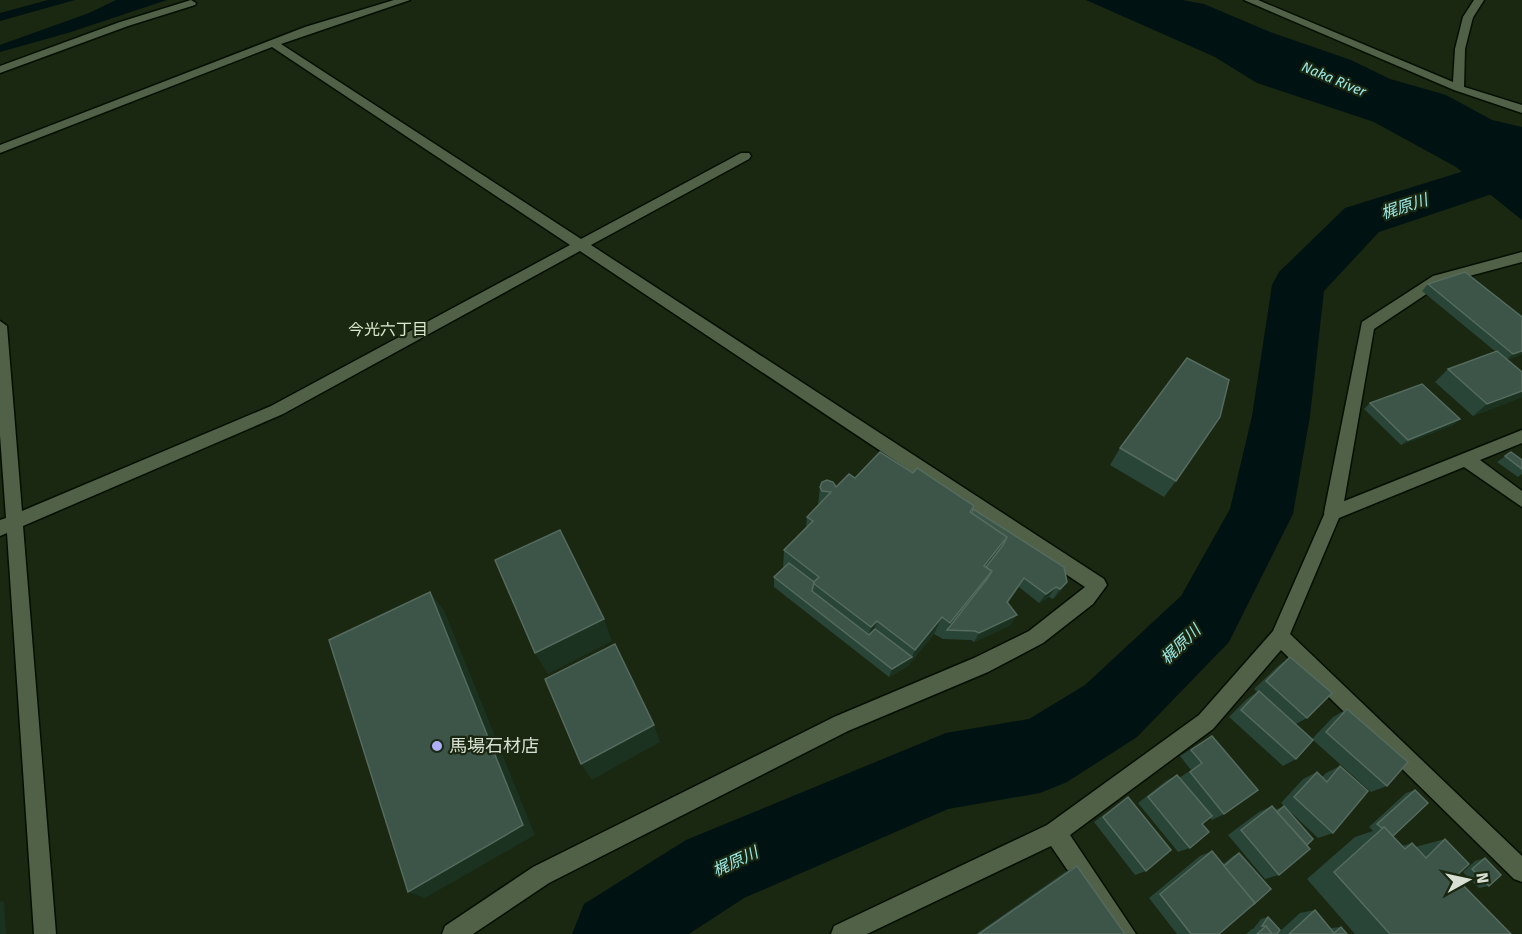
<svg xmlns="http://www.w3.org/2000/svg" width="1522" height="934" font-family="'Fira Sans','Noto Sans JP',sans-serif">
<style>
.water{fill:#001212}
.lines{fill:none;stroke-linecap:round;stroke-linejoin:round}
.river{fill:#001212;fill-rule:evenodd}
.service-casing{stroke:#050f00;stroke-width:3}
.minor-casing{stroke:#050f00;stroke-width:3}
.service{fill:#516148;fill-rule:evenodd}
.minor{fill:#516148;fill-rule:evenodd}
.wall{fill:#294538}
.shaded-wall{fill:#1b3221}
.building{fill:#3c5548;stroke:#546b5e;stroke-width:1.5}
.poi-dot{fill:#adaffb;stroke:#1a2711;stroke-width:2}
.labels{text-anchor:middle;stroke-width:4.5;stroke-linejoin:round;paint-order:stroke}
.far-water-label{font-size:14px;font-style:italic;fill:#9ce9e6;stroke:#1a2711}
.water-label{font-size:16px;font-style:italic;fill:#9ce9e6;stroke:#1a2711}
.neighbourhood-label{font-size:16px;fill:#d8eacd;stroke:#1a2711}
.near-poi-label{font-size:18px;fill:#d7e0d2;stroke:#1a2711;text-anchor:start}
</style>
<rect width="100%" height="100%" fill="#1a2711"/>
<g class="water">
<polygon points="48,0 75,0 0,21 0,13"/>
<polygon points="116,0 167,0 71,32 0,52 0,45 89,13"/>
<polygon points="1086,0 1182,0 1204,4 1270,32 1351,60 1390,79 1446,95 1492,120 1522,127 1522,220 1456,167 1374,122 1257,83 1215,57"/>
</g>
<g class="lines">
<polygon class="river" points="1522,153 1522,184 1379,232 1324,291 1310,416 1293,514 1229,642 1137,737 1067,782 1040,793 948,809 744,898 689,934 572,934 584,904 686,840 946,733 1029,719 1085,685 1181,596 1230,509 1252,416 1272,285 1279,272 1345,208"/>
<g class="service-casing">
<g id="service">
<polygon points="191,0 196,3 195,5 128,26 0,73 0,66 120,22"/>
<polygon points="1244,0 1258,0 1453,82 1455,49 1463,17 1472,15 1473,17 1465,49 1464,88 1462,90 1454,90"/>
<polygon points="1522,252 1522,262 1443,283 1374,329 1342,513 1339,518 1333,520 1327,518 1324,513 1362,322 1433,276"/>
</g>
</g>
<g class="minor-casing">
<g id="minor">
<polygon points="394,0 410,0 281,44 581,239 741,153 749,153 751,156 749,159 591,245 1104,579 1107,585 1093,604 1043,643 988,672 848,731 549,883 473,934 442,934 445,926 533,867 834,717 974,658 1029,631 1085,587 580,251 283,414 23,526 56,934 34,934 7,533 0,536 0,520 6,518 0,435 0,321 7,326 22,511 271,406 570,245 272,47 0,153 0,145 305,27"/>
<polygon points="1474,0 1484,0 1472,19 1464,19 1463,17"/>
<polygon points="1458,85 1522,105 1522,113 1454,90 1454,86"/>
<polygon points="1522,430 1522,443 1480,460 1522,491 1522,507 1464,467 1339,518 1290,634 1522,856 1522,882 1514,879 1281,650 1213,729 1070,835 1136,934 1111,934 1051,846 867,934 831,934 834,926 1047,825 1199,715 1273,631 1327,508"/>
</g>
</g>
<use href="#service" class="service"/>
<use href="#minor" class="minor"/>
</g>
<g class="wall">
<polygon points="1428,284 1522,317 1522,354 1507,360 1522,397 1473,416 1435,382 1448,369 1496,352 1422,291"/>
<polygon points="1370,403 1460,419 1453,425 1401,445 1364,409"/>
<polygon points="1120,448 1176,481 1164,497 1110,465"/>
<polygon points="1511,452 1522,460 1522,474 1518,477 1497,462"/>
<polygon points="913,473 973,509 1067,582 1060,592 1053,599 1049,597 1039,603 1019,587 1008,603 1011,625 974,642 971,640 943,639 934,634 908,666 889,677 774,587 774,577 783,569 784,550 806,527 807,517 818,505 820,487 836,487 855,478"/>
<polygon points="1290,657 1307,718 1296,724 1296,759 1283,766 1229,717 1247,699 1257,692 1254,689 1278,666"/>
<polygon points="1347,709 1387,786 1371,792 1312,739 1333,717"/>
<polygon points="1212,736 1224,814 1212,820 1210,818 1202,824 1190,848 1178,852 1138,803 1166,781 1177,775 1179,778 1191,770 1180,756"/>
<polygon points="1340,766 1333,833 1318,838 1281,803 1303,779 1317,772 1322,777 1326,773"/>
<polygon points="1415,790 1393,836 1402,846 1412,843 1415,847 1445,839 1455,877 1511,934 1355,934 1307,879 1355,837 1373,831 1369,827 1406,793"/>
<polygon points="1128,797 1146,871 1135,875 1094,822 1119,803"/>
<polygon points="1272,806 1275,810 1284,806 1306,845 1279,875 1265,879 1228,835 1259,812"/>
<polygon points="1212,851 1223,864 1233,856 1239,853 1253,905 1219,934 1177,934 1149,898 1200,856"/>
<polygon points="1485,858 1489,886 1479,888 1463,872 1475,861"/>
<polygon points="1077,866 1125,934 976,934 1065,872"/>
<polygon points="1315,910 1330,928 1341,927 1347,934 1277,934 1300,913"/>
<polygon points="1268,917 1277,934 1246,934 1252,929 1255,928 1254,928 1261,919"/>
</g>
<g class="shaded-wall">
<polygon points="1522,351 1522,354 1506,360 1513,354"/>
<polygon points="1522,391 1522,397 1473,416 1487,404"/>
<polygon points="1460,419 1453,425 1401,445 1408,440"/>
<polygon points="1007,537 998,556 982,576 984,566"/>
<polygon points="992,571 982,589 947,630 950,623"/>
<polygon points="1067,582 1060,592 1053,599 1060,589"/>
<polygon points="1056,587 1049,597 1039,603 1046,594"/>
<polygon points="430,592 444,610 535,835 425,898 408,892"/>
<polygon points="1017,615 1011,625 974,642 979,633"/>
<polygon points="942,617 934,634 908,666 889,677 892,669 912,657 915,650"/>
<polygon points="604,619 612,641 548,674 535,653"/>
<polygon points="877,621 872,638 867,644 871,627"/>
<polygon points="654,725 660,742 592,780 581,764"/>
<polygon points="0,901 4,902 6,934 0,934"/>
</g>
<g class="building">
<polygon points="1465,272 1522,317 1522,351 1513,354 1428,284"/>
<polygon points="1497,351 1522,372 1522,391 1487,404 1448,369"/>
<polygon points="1187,358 1229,380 1220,417 1176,481 1120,448"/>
<polygon points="1422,384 1460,419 1408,440 1370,403"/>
<polygon points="880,452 913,473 917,468 974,506 970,512 1007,537 984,566 992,571 950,623 942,617 915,650 877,621 871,627 813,583 819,577 784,550 813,521 807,517 831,492 822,491 820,487 822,482 827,480 833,482 836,487 849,474 855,478"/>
<polygon points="1511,452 1522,460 1522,469 1505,456"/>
<polygon points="973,509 1064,567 1067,582 1060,589 1056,587 1046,594 1024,578 1007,602 1017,615 979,633 975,631 947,630 987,579 992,571 986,567 1003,545 1007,537 972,513"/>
<polygon points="560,530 604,619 535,653 495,560"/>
<polygon points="789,563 814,582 812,591 869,635 875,629 912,657 892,669 774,577"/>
<polygon points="430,592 523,825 408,892 329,640"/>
<polygon points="615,644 654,725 581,764 545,679"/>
<polygon points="1290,657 1332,693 1307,718 1266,681"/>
<polygon points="1259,691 1313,740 1296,759 1241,710"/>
<polygon points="1347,709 1408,762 1387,786 1326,732"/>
<polygon points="1212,736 1258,790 1224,814 1190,772 1202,763 1191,750"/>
<polygon points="1340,766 1368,791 1333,833 1294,797 1317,772 1327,782"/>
<polygon points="1177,775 1212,816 1202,824 1209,832 1190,848 1148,797"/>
<polygon points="1415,790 1428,803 1393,836 1384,827 1382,828 1377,824"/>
<polygon points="1128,797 1171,850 1146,871 1103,817"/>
<polygon points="1272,806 1310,849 1279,875 1241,830"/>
<polygon points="1284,806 1313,839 1307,845 1277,812"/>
<polygon points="1384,827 1405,849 1412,843 1426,858 1445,839 1469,864 1455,877 1511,934 1390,934 1334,872"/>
<polygon points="1212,851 1255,903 1219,934 1191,934 1160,894"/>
<polygon points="1239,853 1271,889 1253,905 1255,903 1224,866"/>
<polygon points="1485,858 1501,875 1489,886 1472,869"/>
<polygon points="1077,866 1125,934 979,934"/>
<polygon points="1315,910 1334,933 1341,927 1347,934 1289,934"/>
<polygon points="1268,917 1280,930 1277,934 1272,934 1266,926 1262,926"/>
<polygon points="1266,926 1272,934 1257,934"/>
</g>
<circle class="poi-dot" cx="437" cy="746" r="6"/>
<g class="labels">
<g class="far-water-label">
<text transform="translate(1334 79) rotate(23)" y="5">Naka River</text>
</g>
<g class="water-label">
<text transform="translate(1404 206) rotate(-18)" y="6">梶原川</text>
<text transform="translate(1180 644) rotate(-44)" y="6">梶原川</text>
<text transform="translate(735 861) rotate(-25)" y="6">梶原川</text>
</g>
<g class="neighbourhood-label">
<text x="388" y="335">今光六丁目</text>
</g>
<g class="near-poi-label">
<text x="449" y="752">馬場石材店</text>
</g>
</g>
<g transform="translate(1468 880) rotate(82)" stroke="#1a2711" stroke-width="4.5" paint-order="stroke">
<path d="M0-4.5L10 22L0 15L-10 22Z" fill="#d7e0d2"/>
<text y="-9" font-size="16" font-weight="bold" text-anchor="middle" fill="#d7e0d2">N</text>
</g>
</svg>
